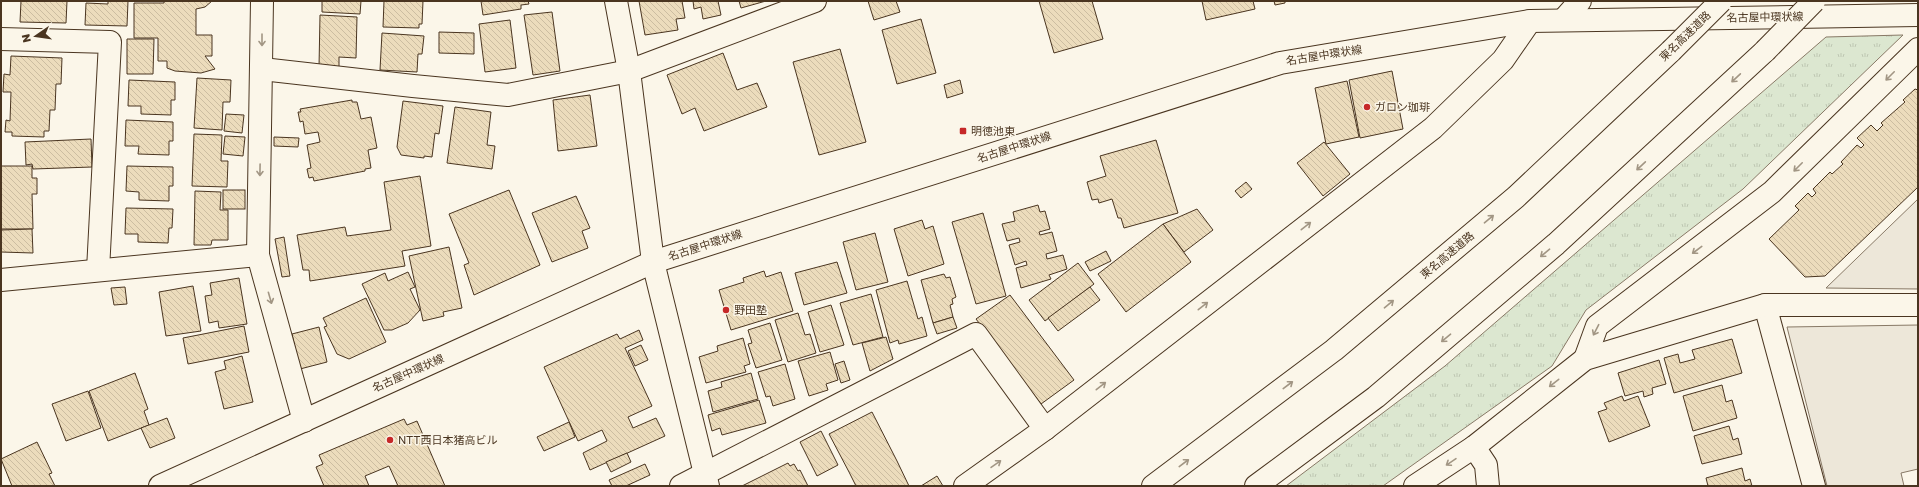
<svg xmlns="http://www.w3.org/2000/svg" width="1919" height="487" font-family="'Golos Text','Noto Sans JP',sans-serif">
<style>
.grass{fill:url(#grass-tufts);stroke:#887966}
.parking{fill:#ede7d9;stroke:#887966}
.building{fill:url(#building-back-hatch);stroke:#4a3520}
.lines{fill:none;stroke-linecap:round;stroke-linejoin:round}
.minor-casing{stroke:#4a3520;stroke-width:24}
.major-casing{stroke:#4a3520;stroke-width:24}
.highway-casing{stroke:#4a3520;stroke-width:24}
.minor{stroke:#fbf6e9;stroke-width:22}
.major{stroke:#fbf6e9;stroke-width:22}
.highway{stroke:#fbf6e9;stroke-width:22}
.highway-bridge-casing{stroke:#4a3520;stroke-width:24;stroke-linecap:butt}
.highway-bridge{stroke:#fbf6e9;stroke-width:22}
.oneway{stroke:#a29684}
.poi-dot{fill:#c62828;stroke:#fbf6e9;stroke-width:1.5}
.labels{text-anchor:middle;stroke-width:3;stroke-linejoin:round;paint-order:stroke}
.street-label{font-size:11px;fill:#4a3520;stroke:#fbf6e9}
.poi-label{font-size:11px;fill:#4a3520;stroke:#fbf6e9;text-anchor:start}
</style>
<defs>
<pattern id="grass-tufts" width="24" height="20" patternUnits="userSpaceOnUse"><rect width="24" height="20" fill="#dce7d0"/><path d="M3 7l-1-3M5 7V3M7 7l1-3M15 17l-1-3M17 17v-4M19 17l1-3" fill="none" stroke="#bec7b2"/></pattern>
<pattern id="building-back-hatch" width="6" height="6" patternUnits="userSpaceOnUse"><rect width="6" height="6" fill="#ecdcbc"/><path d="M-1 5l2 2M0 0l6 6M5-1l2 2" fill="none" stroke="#ccbda1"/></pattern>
</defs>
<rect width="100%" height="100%" fill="#fbf6e9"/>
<polygon class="grass" points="1903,35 1743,189 1586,310 1552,366 1383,486 1286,486 1445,366 1826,37"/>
<g class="parking">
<polygon points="1918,199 1918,289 1826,288"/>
<polygon points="1918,325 1918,469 1901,473 1904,486 1827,486 1787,327"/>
</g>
<g class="building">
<polygon points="21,1 67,1 66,23 20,22"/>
<polygon points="108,1 128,1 127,26 85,25 86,3 108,4"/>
<polygon points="164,1 212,1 205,7 196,9 196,35 212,35 212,56 205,56 215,69 201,73 175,71 167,68 167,61 158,61 158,38 134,38 134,3 164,3"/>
<polygon points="322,1 361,1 360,14 322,12"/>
<polygon points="384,1 423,1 422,24 419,24 419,28 383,27"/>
<polygon points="481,1 528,1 529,4 521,5 521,9 483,15"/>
<polygon points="639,1 682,1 685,18 676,19 678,30 645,35"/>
<polygon points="693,1 718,1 721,15 703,19 701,7 694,9"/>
<polygon points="739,1 766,1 741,8"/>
<polygon points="868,1 896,1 900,12 874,20"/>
<polygon points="1039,1 1092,1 1103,39 1054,53"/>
<polygon points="1202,1 1253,1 1255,9 1206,20"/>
<polygon points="1274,1 1285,1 1285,3 1275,5"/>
<polygon points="552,12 560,71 533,75 524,15"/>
<polygon points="320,15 357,17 356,58 339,57 339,68 319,67"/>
<polygon points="921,19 936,73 897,84 882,30"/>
<polygon points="510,20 516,68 485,72 479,24"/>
<polygon points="439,32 474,33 474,54 439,53"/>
<polygon points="382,33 424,36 422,54 418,54 417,72 380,70"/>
<polygon points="127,39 154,39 153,74 127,74"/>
<polygon points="840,49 866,142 819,155 793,62"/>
<polygon points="723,53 737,90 757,83 767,107 704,131 695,108 682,114 667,75"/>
<polygon points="11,56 62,58 61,84 56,84 55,110 50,110 49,131 44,131 44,137 12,136 12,132 5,132 6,120 10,121 11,92 3,92 4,74 10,75"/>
<polygon points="1392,71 1403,129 1360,138 1349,80"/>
<polygon points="197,78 231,80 230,102 223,102 222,130 194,128"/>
<polygon points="129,80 175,82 175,100 171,100 171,115 141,114 141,106 128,106"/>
<polygon points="960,80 963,93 947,98 944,85"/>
<polygon points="1347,81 1359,137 1326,144 1315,88"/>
<polygon points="1915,89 1918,90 1918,187 1825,276 1805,277 1769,239 1799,210 1795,206 1808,193 1812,197 1816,193 1813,189 1830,172 1832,174 1843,164 1841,162 1857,145 1861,148 1864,145 1857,138 1871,125 1877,131 1883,125 1881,123 1905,102 1903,100"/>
<polygon points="590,95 597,146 558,151 553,100"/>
<polygon points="352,100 352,102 357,102 361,119 371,117 377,148 368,150 371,168 365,169 365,171 314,181 313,177 309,178 307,169 311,168 307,145 320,142 318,132 305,134 303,121 300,122 298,112 301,112 300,109"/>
<polygon points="403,101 443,106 439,134 435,133 432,157 424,156 424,158 401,155 397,147"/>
<polygon points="455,107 491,112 487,145 495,146 492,169 447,163"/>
<polygon points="226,114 244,115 242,133 224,131"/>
<polygon points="126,120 173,122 173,141 169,141 169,155 138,154 139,146 125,146"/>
<polygon points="194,134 222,135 221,161 228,161 227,187 192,186"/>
<polygon points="225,136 245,137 243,156 223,154"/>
<polygon points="274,137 299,138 298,147 274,146"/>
<polygon points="91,139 92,167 33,169 32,164 26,165 25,142"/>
<polygon points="1156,140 1178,213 1124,228 1121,218 1118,218 1112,199 1099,203 1098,199 1092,200 1087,182 1106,176 1100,156"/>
<polygon points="1324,142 1350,174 1323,196 1297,163"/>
<polygon points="1,166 32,166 32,178 37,178 37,194 32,194 33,229 1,229"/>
<polygon points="127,166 173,167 173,186 169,186 169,201 139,200 139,192 126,191"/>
<polygon points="420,176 431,246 402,251 405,266 310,281 309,270 303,270 297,235 345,227 347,236 391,230 384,182"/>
<polygon points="1246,182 1252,189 1241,198 1235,191"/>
<rect x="223" y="190" width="22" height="19"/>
<polygon points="509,190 540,265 474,295 464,265 469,263 449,214"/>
<polygon points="195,191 221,192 220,210 228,210 228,240 212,240 211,245 194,245"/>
<polygon points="576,196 590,228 582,231 588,248 552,262 532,213"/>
<polygon points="1038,205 1040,212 1045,211 1050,229 1039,232 1040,235 1052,232 1057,251 1046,254 1047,259 1063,255 1067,269 1049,275 1051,279 1021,288 1016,268 1027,265 1026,261 1015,265 1009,245 1020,242 1019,238 1007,241 1002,224 1015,221 1013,212"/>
<polygon points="126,208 173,209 172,228 169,228 168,243 138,242 138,234 125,234"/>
<polygon points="1197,209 1213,230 1184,252 1163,224"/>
<polygon points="983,213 1006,296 976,304 952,222"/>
<polygon points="922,220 925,229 933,226 944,264 908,276 894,229"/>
<polygon points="1163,224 1191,262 1126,312 1098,274"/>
<polygon points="32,229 33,253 1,252 1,230"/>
<polygon points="875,233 888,282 856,290 843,242"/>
<polygon points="284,237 290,276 282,277 275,239"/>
<polygon points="449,247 462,308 443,312 444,316 423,321 409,256"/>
<polygon points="1106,251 1111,261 1090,271 1085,262"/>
<polygon points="837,262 847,293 804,305 795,273"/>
<polygon points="1078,263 1094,284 1045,321 1029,300"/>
<polygon points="764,271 766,277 781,272 793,311 731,330 719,290 744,282 743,278"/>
<polygon points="408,272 415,287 410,289 420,310 408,323 392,330 384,330 362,284 385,273 388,281"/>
<polygon points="944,274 946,278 950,277 956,297 952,299 953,304 950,305 953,317 933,323 921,280"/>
<polygon points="239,278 247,324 219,328 218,321 209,323 205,296 212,295 210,283"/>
<polygon points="907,281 918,319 922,317 927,336 899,344 898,340 890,343 876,290"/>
<polygon points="193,286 201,331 166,336 159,292"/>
<polygon points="125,287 127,304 114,305 111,288"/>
<polygon points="1090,287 1100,300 1058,331 1048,318"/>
<polygon points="871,294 883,337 853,345 840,303"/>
<polygon points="1010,295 1074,380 1041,404 976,319"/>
<polygon points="366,298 386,342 349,359 337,354 324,327 327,326 323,318"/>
<polygon points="831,305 844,345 820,352 808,312"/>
<polygon points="798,313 805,335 810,334 816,353 788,362 775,320"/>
<polygon points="953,317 957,328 937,334 933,323"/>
<polygon points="770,323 782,360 756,368 748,344 752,343 748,330"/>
<polygon points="244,326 249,352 188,364 183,338"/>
<polygon points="319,327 327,362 300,369 292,334"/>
<polygon points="639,330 643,340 625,348 652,406 628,417 633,428 656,418 665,436 590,470 583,453 607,441 602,430 578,441 544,367 617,334 620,339"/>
<polygon points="886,337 893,359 870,371 862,343"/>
<polygon points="743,338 750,364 744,366 746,372 706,383 699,357 718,351 717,346"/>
<polygon points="1732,339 1742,373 1674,393 1664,358 1678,354 1680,363 1695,359 1692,350"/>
<polygon points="641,345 648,360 635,366 628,351"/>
<polygon points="830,352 838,380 826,384 828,390 809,396 798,361"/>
<polygon points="242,356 253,402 224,409 215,372 226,369 224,361"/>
<polygon points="1659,360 1666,384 1652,388 1653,394 1644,397 1643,391 1625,396 1618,373"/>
<polygon points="844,361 850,380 841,383 835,364"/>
<polygon points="785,364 795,399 773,406 770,396 766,397 758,372"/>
<polygon points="135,373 148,409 144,411 149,425 108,441 89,391"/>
<polygon points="751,373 758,399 713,412 708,391 722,387 721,382"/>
<polygon points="1722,385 1726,402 1732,400 1737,418 1693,431 1683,396"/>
<polygon points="88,391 101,428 66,441 52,404"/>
<polygon points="1622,396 1624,401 1638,396 1650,426 1609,442 1598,412 1607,409 1604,403"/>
<polygon points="759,400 766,423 722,435 720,428 712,431 708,415"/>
<polygon points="872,412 897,461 909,486 856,486 849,472 829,434"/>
<polygon points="167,418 175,438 150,448 141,428"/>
<polygon points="404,419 407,425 417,421 445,486 398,486 389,466 365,476 369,486 324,486 316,467 323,464 319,455"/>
<polygon points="569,422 575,437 544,451 537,437"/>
<polygon points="1729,426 1733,440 1738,438 1742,454 1702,464 1694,436"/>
<polygon points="821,431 838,465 817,476 800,442"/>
<polygon points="37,442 52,473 49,474 55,486 12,486 1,459"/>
<polygon points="627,453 631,462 611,472 606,462"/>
<polygon points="788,463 790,466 794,464 798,471 800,470 808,486 742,486"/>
<polygon points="645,464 650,475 626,486 612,486 609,480"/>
<polygon points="1742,468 1745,481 1750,479 1752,486 1708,486 1706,478"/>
<polygon points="937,476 943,486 921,486"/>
</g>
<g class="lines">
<g class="minor-casing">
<g id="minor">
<polyline points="262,1 258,255 304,421"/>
<polyline points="616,1 629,71 653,262 708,486"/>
<polyline points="1564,19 1580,1"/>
<polyline points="1,39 110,42 98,270"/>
<polyline points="262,69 413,86 508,95 629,71 815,1"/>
<polyline points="1,280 258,255"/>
<polyline points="1765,305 1814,486"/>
<polyline points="1585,359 1597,326 1772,192 1918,49"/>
<polyline points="1474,447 1486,465 1488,486"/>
<polyline points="681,486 976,334 1045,429"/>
<polyline points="965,486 1045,429 1433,128 1503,60 1530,21"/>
<polyline points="1415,486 1474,447 1585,359 1765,305 1918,305"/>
</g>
</g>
<g class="major-casing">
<polyline id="major" points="160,486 653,262 1280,63 1530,21 1918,15"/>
</g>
<g class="highway-casing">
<g id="highway">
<polyline points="1153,486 1334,350 1516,197 1671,51"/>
<polyline points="1256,486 1376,397 1556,244 1765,51"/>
</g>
</g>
<use href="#minor" class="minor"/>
<use href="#major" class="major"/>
<use href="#highway" class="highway"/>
<g class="highway-bridge-casing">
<g id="highway-bridge">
<polyline points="1671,51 1721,1"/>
<polyline points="1765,51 1814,1"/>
</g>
</g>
<use href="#highway-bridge" class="highway-bridge"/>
</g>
<defs><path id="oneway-shaft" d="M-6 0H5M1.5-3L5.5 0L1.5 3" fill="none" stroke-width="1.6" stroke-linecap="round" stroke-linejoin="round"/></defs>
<g class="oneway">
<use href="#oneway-shaft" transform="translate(262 40) rotate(90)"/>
<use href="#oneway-shaft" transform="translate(1890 76) rotate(135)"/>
<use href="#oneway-shaft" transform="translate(1736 78) rotate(137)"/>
<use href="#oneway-shaft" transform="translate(1641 166) rotate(137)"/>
<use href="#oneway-shaft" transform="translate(1798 167) rotate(135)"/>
<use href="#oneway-shaft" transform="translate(260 170) rotate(91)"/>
<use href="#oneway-shaft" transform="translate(1489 219) rotate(-40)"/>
<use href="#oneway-shaft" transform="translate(1306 226) rotate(-38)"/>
<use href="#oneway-shaft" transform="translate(1697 250) rotate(143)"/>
<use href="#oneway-shaft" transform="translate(1545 253) rotate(140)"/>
<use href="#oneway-shaft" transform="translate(270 298) rotate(74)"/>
<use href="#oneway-shaft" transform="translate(1389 304) rotate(-40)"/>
<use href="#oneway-shaft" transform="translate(1203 306) rotate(-38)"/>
<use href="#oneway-shaft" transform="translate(1596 330) rotate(117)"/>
<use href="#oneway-shaft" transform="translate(1446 338) rotate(140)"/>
<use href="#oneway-shaft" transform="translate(1554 383) rotate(142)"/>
<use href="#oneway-shaft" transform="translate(1288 385) rotate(-37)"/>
<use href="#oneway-shaft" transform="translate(1101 386) rotate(-38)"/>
<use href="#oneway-shaft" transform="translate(1451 462) rotate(146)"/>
<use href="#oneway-shaft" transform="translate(1184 463) rotate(-37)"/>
<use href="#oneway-shaft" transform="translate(996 464) rotate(-35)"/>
</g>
<g class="poi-dot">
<circle cx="1367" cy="107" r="4"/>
<rect x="959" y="127" width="8" height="8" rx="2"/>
<circle cx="726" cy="310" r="4"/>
<circle cx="390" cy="440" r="4"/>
</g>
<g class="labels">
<g class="street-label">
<text transform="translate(1765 17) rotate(-1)" y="4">名古屋中環状線</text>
<text transform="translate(1685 36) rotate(-44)" y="4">東名高速道路</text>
<text transform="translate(1324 55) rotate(-9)" y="4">名古屋中環状線</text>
<text transform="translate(1014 147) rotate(-18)" y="4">名古屋中環状線</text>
<text transform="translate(705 245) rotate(-18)" y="4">名古屋中環状線</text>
<text transform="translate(1447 255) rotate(-40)" y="4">東名高速道路</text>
<text transform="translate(408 373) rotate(-24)" y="4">名古屋中環状線</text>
</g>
<g class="poi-label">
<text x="1375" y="111">ガロン珈琲</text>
<text x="971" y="135">明徳池東</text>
<text x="734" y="314">野田塾</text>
<text x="398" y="444">NTT西日本猪高ビル</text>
</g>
</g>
<rect width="1919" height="487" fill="none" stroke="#4a3520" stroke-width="4"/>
<g transform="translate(36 36) rotate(257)" stroke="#fbf6e9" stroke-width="3" paint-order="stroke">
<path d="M0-3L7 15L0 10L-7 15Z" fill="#4a3520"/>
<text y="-6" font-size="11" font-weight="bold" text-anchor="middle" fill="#4a3520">N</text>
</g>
</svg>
